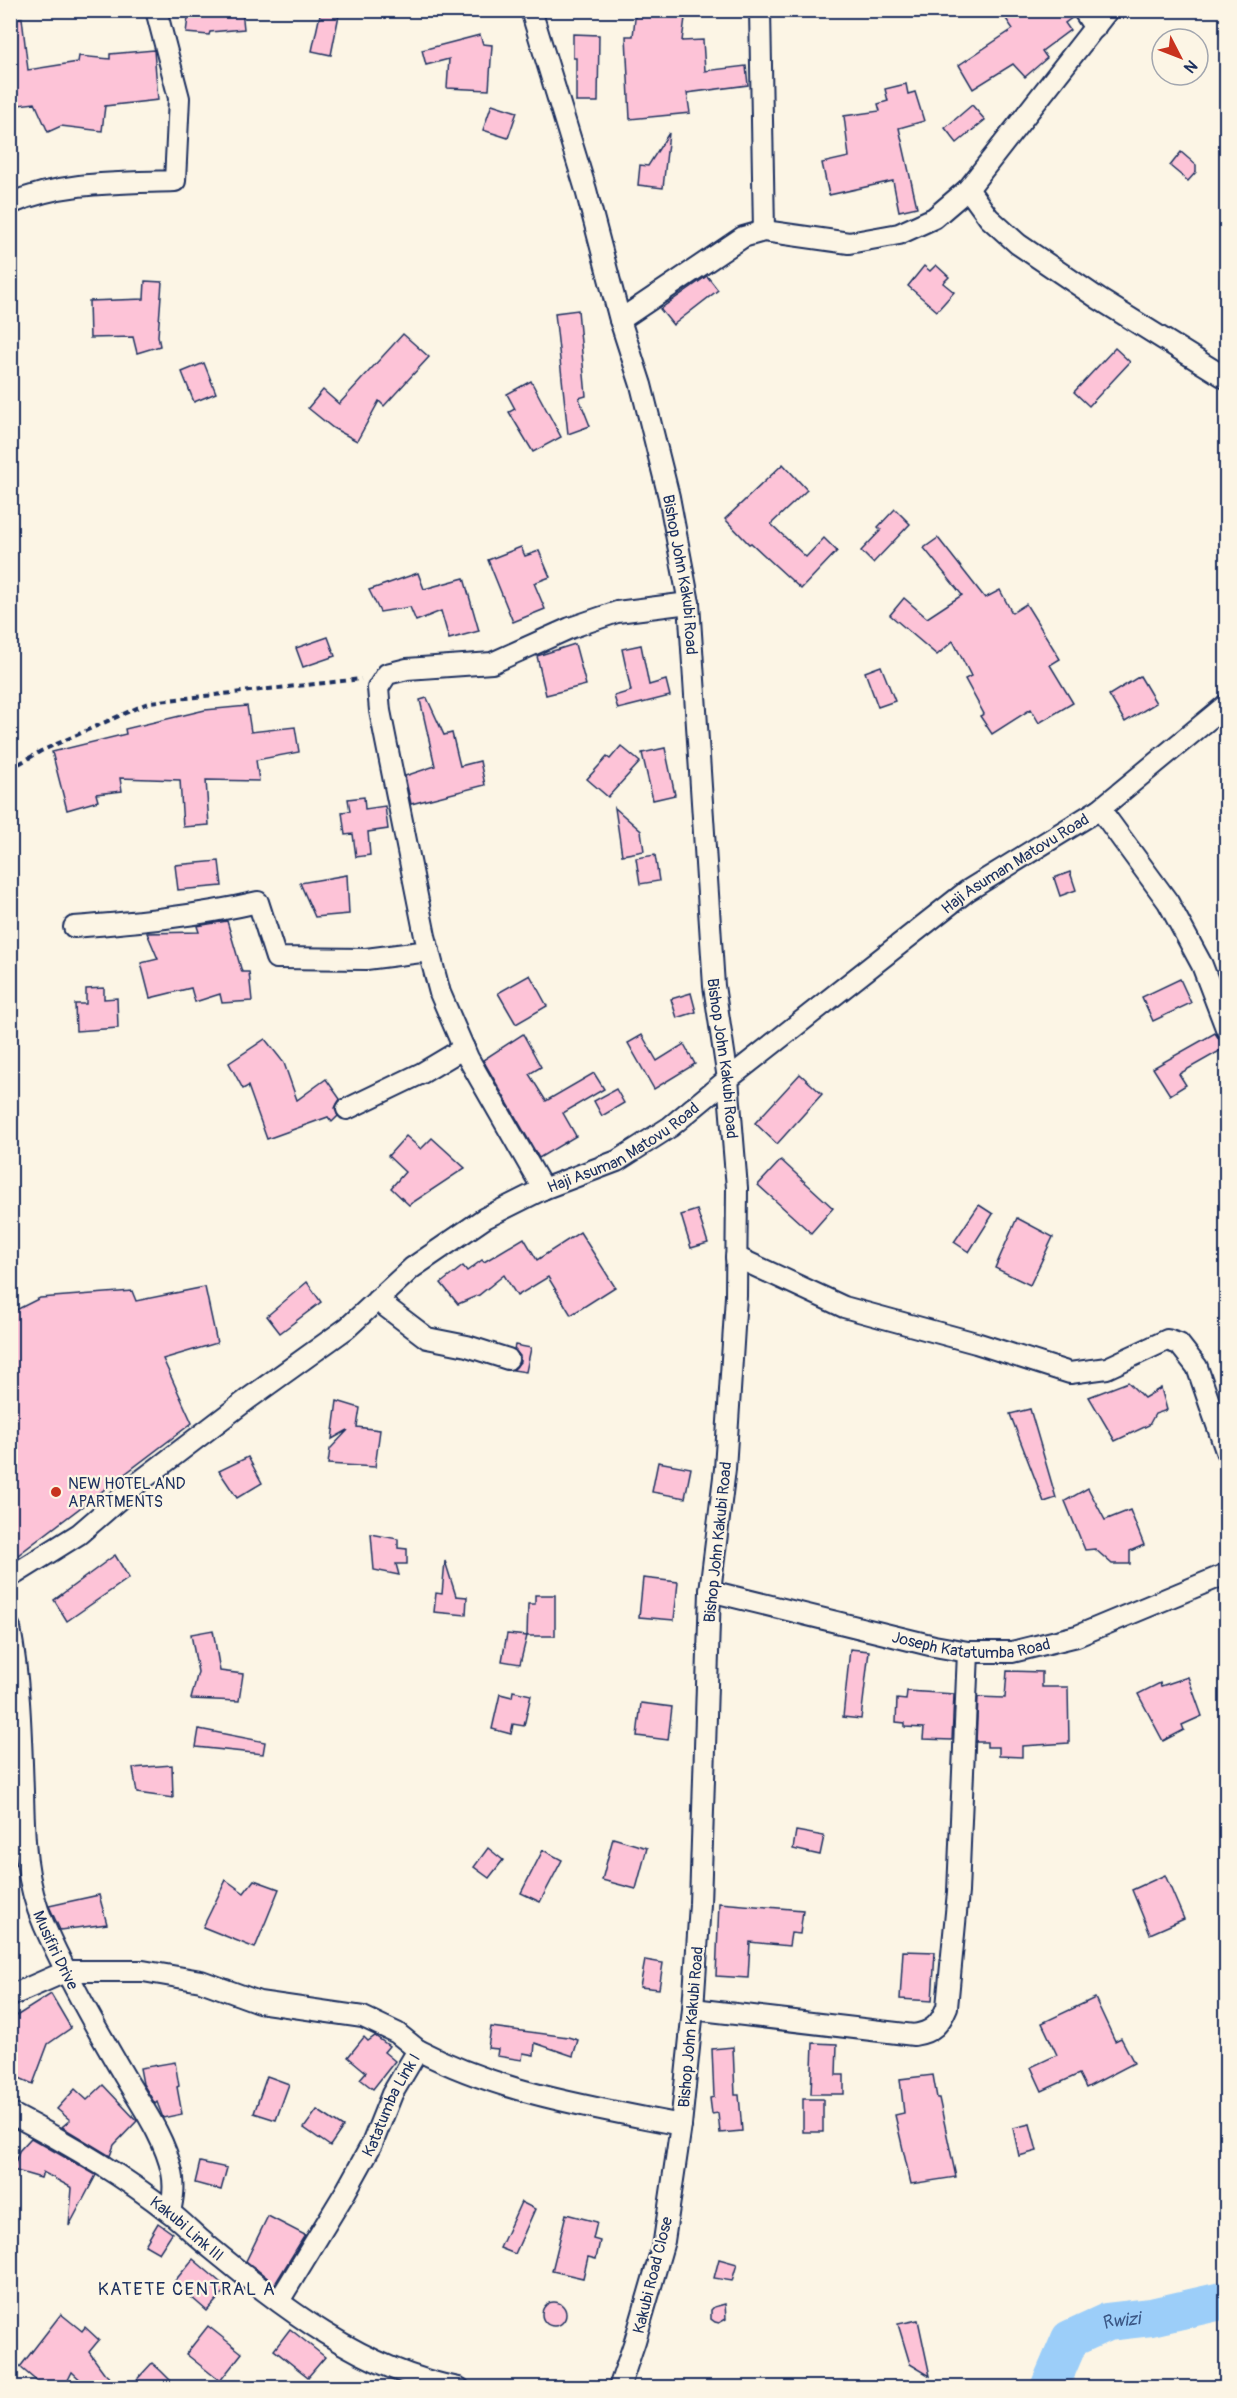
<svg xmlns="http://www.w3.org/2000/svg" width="1237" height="2398" font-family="Pangolin,sans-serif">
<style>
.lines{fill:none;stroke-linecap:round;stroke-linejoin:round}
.river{stroke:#9ccef9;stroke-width:38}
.building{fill:#fdc3d7;stroke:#1b2f5e;stroke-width:1.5}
.street-casing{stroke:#1b2f5e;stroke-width:24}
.path{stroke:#1b2f5e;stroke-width:4;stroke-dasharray:6 4.5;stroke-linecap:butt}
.street{stroke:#fcf5e5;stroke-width:20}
.poi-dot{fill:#c8321e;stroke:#fcf5e5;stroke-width:2}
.labels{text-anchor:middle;stroke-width:4.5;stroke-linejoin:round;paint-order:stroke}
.street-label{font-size:16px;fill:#1b2f5e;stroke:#fcf5e5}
.poi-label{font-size:16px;fill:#1b2f5e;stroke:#fcf5e5;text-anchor:start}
.neighbourhood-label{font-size:18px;letter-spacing:1.5px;fill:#1b2f5e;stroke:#fcf5e5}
.water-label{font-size:18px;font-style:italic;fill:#3b5785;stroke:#fcf5e5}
</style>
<rect width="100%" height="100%" fill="#fcf5e5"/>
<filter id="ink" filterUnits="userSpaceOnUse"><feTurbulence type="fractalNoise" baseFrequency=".0167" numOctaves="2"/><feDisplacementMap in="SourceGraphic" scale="12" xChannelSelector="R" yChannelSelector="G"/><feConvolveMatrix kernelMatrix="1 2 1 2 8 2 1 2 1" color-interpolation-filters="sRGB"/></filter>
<g filter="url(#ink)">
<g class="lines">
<path class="river" id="s1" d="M 1049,2388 L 1070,2339 L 1107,2322 L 1151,2317 L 1226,2300"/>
</g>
<g class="building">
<polygon points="189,10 212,10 211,14 242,10 244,29 210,32 209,35 186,33"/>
<polygon points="321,10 340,10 331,55 312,51"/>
<polygon points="636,10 686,10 682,41 703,40 705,71 746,66 748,85 687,93 690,113 630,119 626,36 633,36"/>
<polygon points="1000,10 1071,10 1073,17 1065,23 1070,30 1042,51 1047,58 1025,77 1013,64 973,89 959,65 1013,29"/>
<polygon points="10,18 22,18 28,70 78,62 79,56 110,59 110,54 154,50 158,100 105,106 102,131 61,126 48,132 35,103 10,106"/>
<polygon points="573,34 599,35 598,102 576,102 576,58 573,58"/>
<polygon points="480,35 483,44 492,45 489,90 447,88 449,59 426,65 422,50"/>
<polygon points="906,84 908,94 915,92 924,121 899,128 917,207 899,211 893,181 829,195 822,163 849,157 844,116 880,111 878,104 888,101 885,89"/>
<polygon points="492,104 517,112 508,138 483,130"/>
<polygon points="972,105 985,120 957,143 945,128"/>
<polygon points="669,133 663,188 638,185 640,165 648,166"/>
<polygon points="1181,152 1196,165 1196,172 1188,181 1170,166"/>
<polygon points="936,265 949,277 943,283 954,292 937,311 908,286 924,266 930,271"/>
<polygon points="707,276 718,290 673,325 660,309"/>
<polygon points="145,281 162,282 158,336 160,346 137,353 133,337 90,338 89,301 144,299"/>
<polygon points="578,310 586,396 579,398 590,426 568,434 555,313"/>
<polygon points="403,334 429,357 384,406 379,401 357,441 333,428 308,408 323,390 339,404"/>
<polygon points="1115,348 1130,362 1089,406 1074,392"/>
<polygon points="204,363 216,393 194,402 182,372"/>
<polygon points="531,381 561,437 533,452 509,412 515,409 507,394"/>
<polygon points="783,464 807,490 771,524 806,557 824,538 837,551 801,589 751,543 749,544 725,519"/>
<polygon points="895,509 910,524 873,563 861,551 881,530 878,527"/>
<polygon points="938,538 985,598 1000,590 1012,613 1026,604 1060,659 1050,665 1073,703 1039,723 1031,709 992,734 980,716 984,714 965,679 971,676 953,641 937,655 890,615 904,598 927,618 962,595 924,548"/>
<polygon points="521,547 525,556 539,551 550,577 534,583 545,609 513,622 488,560"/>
<polygon points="418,573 424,589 464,578 479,631 449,639 441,611 416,621 410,607 380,612 369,590"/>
<polygon points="328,637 335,656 303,667 296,648"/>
<polygon points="575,644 586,685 546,695 537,656"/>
<polygon points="641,645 649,685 666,680 670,696 618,709 614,696 631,691 622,649"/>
<polygon points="881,666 895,701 878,707 865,672"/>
<polygon points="1140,676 1156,703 1125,722 1109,695"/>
<polygon points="427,698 444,735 452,733 460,766 480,761 485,785 411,804 405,776 435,766 420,700"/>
<polygon points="247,706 251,732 295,727 299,752 256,760 259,781 206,780 209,825 183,827 180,780 120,778 122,791 96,794 98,801 67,810 52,752 126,734 125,729 205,710"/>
<polygon points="621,746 640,762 608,797 587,779 607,757 610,759"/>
<polygon points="665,748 675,795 653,800 642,753"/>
<polygon points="364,797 365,809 385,806 388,829 368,832 370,855 356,857 353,834 345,835 342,812 350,811 348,799"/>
<polygon points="615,808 641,831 644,851 622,855"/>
<polygon points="655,855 659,881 640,884 636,858"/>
<polygon points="219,861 222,886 178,890 175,865"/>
<polygon points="1070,872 1076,890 1060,896 1054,878"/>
<polygon points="347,875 349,914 315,917 300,883"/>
<polygon points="227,921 242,972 249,972 252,1001 222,1003 220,994 195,1002 191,988 150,998 141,963 158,959 147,933 199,932 197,926"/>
<polygon points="530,975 547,1006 516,1024 498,993"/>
<polygon points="1180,979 1191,1003 1153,1021 1142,997"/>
<polygon points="104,988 104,999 117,998 118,1028 76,1031 75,1004 86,1004 86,989"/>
<polygon points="691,993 696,1012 677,1018 671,999"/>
<polygon points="1215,1033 1225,1048 1179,1074 1186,1085 1170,1095 1153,1068"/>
<polygon points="523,1034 541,1067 529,1074 546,1101 594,1073 604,1089 563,1113 576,1136 539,1158 483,1060"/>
<polygon points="642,1035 657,1061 684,1044 695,1064 654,1089 628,1043"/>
<polygon points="265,1039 284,1063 297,1100 326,1079 340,1099 335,1108 338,1116 332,1122 328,1117 267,1139 248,1086 243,1089 229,1063"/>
<polygon points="800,1074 822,1094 777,1144 755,1123"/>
<polygon points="616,1089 624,1103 602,1116 594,1101"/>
<polygon points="406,1136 421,1149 432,1138 465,1168 409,1205 391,1188 405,1172 388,1156"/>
<polygon points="781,1160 833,1208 811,1233 758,1185"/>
<polygon points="979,1205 993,1214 969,1252 954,1242"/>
<polygon points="697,1210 708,1243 691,1248 681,1215"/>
<polygon points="1017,1218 1053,1237 1030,1285 995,1268"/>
<polygon points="580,1232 615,1287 571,1315 548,1277 517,1296 504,1275 479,1295 458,1304 441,1283 463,1266 467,1271 482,1260 484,1262 524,1238 537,1260"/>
<polygon points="307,1282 321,1302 280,1333 267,1316"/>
<polygon points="205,1287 217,1343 163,1359 192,1423 10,1561 10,1313 40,1298 132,1291 136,1301"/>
<polygon points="515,1345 531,1348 526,1372 513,1370 520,1362 520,1356 514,1349"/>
<polygon points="1128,1382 1144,1398 1161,1388 1167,1410 1155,1414 1149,1425 1115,1441 1089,1397"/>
<polygon points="337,1401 360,1408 357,1427 380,1430 375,1467 328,1464 330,1449 348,1430 332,1439"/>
<polygon points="1030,1409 1056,1498 1044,1502 1010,1414"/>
<polygon points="248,1457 262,1483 237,1498 219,1471"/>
<polygon points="658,1462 691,1468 685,1498 652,1492"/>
<polygon points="1088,1488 1105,1520 1130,1510 1144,1545 1130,1551 1130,1564 1112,1564 1095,1549 1085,1550 1065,1501"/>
<polygon points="371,1534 398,1539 398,1548 407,1549 407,1564 396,1564 399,1575 374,1570"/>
<polygon points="115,1555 129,1578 67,1621 54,1600"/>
<polygon points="445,1561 456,1596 467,1597 466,1615 434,1612 436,1593 442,1594"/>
<polygon points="643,1578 678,1582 674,1620 639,1617"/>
<polygon points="535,1595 555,1595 555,1636 527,1636 528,1604 535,1604"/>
<polygon points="213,1630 220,1671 243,1674 239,1701 191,1699 198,1672 191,1634"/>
<polygon points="507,1634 527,1636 520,1664 502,1661"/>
<polygon points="850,1649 869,1651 861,1719 843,1717"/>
<polygon points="1007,1671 1042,1672 1042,1687 1068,1687 1069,1743 1022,1746 1022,1757 999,1756 999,1747 987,1747 987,1742 976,1742 978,1697 1005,1698"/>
<polygon points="1188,1677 1202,1716 1182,1725 1184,1730 1163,1741 1138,1694 1160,1683 1161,1686"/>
<polygon points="513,1691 531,1695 524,1726 513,1724 511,1734 492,1729 500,1694 512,1697"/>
<polygon points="907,1691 954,1694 952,1740 923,1739 924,1728 905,1727 905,1723 896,1722 897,1699 906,1700"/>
<polygon points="641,1703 672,1707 668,1740 637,1736"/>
<polygon points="199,1729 265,1742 263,1754 196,1747"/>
<polygon points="172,1765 173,1798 137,1793 133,1768"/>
<polygon points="796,1831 824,1836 820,1855 793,1849"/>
<polygon points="613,1838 647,1848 636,1889 602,1880"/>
<polygon points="488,1848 503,1860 489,1878 474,1867"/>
<polygon points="543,1850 562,1860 540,1902 521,1893"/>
<polygon points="1165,1875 1184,1919 1150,1934 1132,1890"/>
<polygon points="226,1880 244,1893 254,1880 279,1889 255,1948 203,1927"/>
<polygon points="99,1895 107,1924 60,1930 49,1906"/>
<polygon points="719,1903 803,1910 800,1934 791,1933 789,1946 750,1942 748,1978 716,1976"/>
<polygon points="903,1951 935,1952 932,2001 900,1999"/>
<polygon points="645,1960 663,1963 659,1989 640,1987"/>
<polygon points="51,1994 71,2028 48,2044 33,2084 10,2074 10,2020"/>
<polygon points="1095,1998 1115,2041 1121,2038 1134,2063 1086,2088 1079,2074 1042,2091 1031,2067 1057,2055 1042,2023"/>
<polygon points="491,2027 568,2037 578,2040 573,2056 535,2043 534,2055 523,2053 522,2060 497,2056 498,2049 488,2048"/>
<polygon points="375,2036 389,2046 384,2052 395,2061 373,2089 360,2079 366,2072 348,2057 364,2037 368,2041"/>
<polygon points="813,2043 837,2044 836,2075 844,2075 844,2094 811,2094"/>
<polygon points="733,2047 735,2095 739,2095 742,2131 720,2133 718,2113 712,2114 710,2098 714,2097 712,2049"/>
<polygon points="175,2062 179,2086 177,2087 182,2114 163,2118 157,2102 155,2104 143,2084 140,2068"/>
<polygon points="933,2075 937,2098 939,2098 956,2177 911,2184 895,2115 904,2113 900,2079"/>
<polygon points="267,2076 289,2084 276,2120 254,2113"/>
<polygon points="103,2085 137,2121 114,2145 110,2156 62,2127 70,2120 57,2109 75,2089 87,2100"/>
<rect x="803" y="2099" width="20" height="33"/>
<polygon points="317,2110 343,2127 330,2146 304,2128"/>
<polygon points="1030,2124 1037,2151 1019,2156 1013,2128"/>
<polygon points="31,2138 96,2175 69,2226 72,2188 43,2172 41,2178 13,2170 19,2151"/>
<polygon points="200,2162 227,2168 221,2190 195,2183"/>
<polygon points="521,2202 535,2209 515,2254 500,2248"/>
<polygon points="566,2214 597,2222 593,2239 600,2241 596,2259 588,2257 583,2278 552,2271"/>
<polygon points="268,2216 305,2235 275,2284 246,2261"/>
<polygon points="158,2223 172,2233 159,2253 145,2245"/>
<polygon points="193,2259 227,2288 207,2311 174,2282"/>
<polygon points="719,2259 737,2264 732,2281 714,2278"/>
<circle cx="554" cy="2314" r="12"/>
<polygon points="725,2304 726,2319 719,2323 715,2322 711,2319 711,2310 714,2307"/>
<polygon points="61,2314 82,2331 85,2327 99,2340 89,2352 105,2374 122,2388 89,2388 72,2372 64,2388 45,2388 20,2367"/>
<polygon points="918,2320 930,2376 910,2364 898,2324"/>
<polygon points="208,2326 242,2353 220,2381 186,2354"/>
<polygon points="290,2329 325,2357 308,2377 274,2350"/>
<polygon points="152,2363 161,2371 178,2388 129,2388"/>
</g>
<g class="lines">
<g class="street-casing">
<g id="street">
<path id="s2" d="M 531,10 L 586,190 L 620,320 L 641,385 L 669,497 L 689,603 L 714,986 L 728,1079 L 737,1188 L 736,1296 L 725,1469 L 710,1591 L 700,1904 L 693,2009 L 681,2125 L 664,2241 L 635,2341 L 619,2388"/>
<polyline points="760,10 764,231"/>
<polyline points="1083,10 1095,28"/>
<polyline points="968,189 989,218 1018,244 1099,299 1226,378"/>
<path d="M 10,204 C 61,181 121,183 175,181 L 179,98 L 156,10"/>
<polyline points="620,320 743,237 764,231 849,243 899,234 934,218 968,189 1108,10"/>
<polyline points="1100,809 1168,902 1202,965 1226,1028"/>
<path d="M 74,927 C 136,922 198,916 258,902 L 276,958 L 366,959 L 429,951"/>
<polyline points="347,1109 422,1073 464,1048"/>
<polyline points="543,1189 468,1058 440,993 425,936 380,711 378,688 387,674 407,669 492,663 570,628 617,612 689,603"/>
<polyline points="736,1257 844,1307 976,1343 1070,1373 1107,1368 1167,1340 1179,1344 1197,1367 1226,1451"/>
<polyline points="377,1300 427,1338 467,1346 508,1359"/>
<path id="s3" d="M 10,1577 L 79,1534 L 138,1483 L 248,1399 L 347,1328 L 412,1268 L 485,1218 L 543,1189 L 617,1161 L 670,1127 L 728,1079 L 967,891 L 1100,809 L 1226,705"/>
<path id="s4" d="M 710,1591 L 934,1646 L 968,1652 L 1012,1652 L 1077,1636 L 1226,1574"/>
<path id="s5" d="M 10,1628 C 20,1682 21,1737 23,1792 C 24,1838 25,1882 44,1925 C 66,1975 96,2028 123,2074 C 141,2105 164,2136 172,2172 C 175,2186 173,2198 170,2212"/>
<polyline points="10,1996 67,1971 143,1971 201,1981 259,2002 363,2017 397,2033 418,2050"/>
<path d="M 693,2009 L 914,2035 C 933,2032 940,2024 947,2007 L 958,1892 L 968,1652"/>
<path id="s6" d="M 10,2113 C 66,2142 120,2173 169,2212 C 183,2222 194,2235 207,2245 C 281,2306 363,2371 459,2388"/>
<path id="s7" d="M 279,2301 L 346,2191 L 372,2144 L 392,2094 L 418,2050 C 501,2093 590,2107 681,2125"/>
</g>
</g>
<polyline class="path" points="10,769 41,751 150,702 361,679"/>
<use href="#street" class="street"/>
</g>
</g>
<circle class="poi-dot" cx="56" cy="1492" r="6"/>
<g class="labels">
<g class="street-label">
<text dy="6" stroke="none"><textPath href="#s2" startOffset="585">Bishop John Kakubi Road</textPath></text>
<text dy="6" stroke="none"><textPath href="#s3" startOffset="1238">Haji Asuman Matovu Road</textPath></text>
<text dy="6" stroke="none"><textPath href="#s2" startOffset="1071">Bishop John Kakubi Road</textPath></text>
<text dy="6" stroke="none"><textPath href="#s3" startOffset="752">Haji Asuman Matovu Road</textPath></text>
<text transform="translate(717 1542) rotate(-84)" y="6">Bishop John Kakubi Road</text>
<text dy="6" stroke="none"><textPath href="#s4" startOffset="268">Joseph Katatumba Road</textPath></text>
<text dy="6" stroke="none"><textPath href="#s5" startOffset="328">Musifiri Drive</textPath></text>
<text transform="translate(690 2027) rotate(-85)" y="6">Bishop John Kakubi Road</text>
<text dy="6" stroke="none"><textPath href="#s7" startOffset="226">Katatumba Link I</textPath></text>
<text dy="6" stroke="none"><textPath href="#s6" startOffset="212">Kakubi Link III</textPath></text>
<text transform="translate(652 2275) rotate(-76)" y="6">Kakubi Road Close</text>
</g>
<g class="poi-label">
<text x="68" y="1489">NEW HOTEL AND<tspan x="68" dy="18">APARTMENTS</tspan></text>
</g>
<g class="neighbourhood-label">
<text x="187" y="2295">KATETE CENTRAL A</text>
</g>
<g class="water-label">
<text dy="6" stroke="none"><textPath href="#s1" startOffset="108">Rwizi</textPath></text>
</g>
</g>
<rect width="1237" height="2398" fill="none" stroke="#fcf5e5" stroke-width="36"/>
<rect x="18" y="18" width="1201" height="2362" fill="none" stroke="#1b2f5e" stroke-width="2" filter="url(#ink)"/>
<g transform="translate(1180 57) rotate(132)"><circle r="28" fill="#fcf5e5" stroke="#a2a6af" stroke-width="1.5"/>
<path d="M0-4.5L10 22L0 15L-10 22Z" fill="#c8321e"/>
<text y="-9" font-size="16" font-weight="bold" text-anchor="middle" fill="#1b2f5e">N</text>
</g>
</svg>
